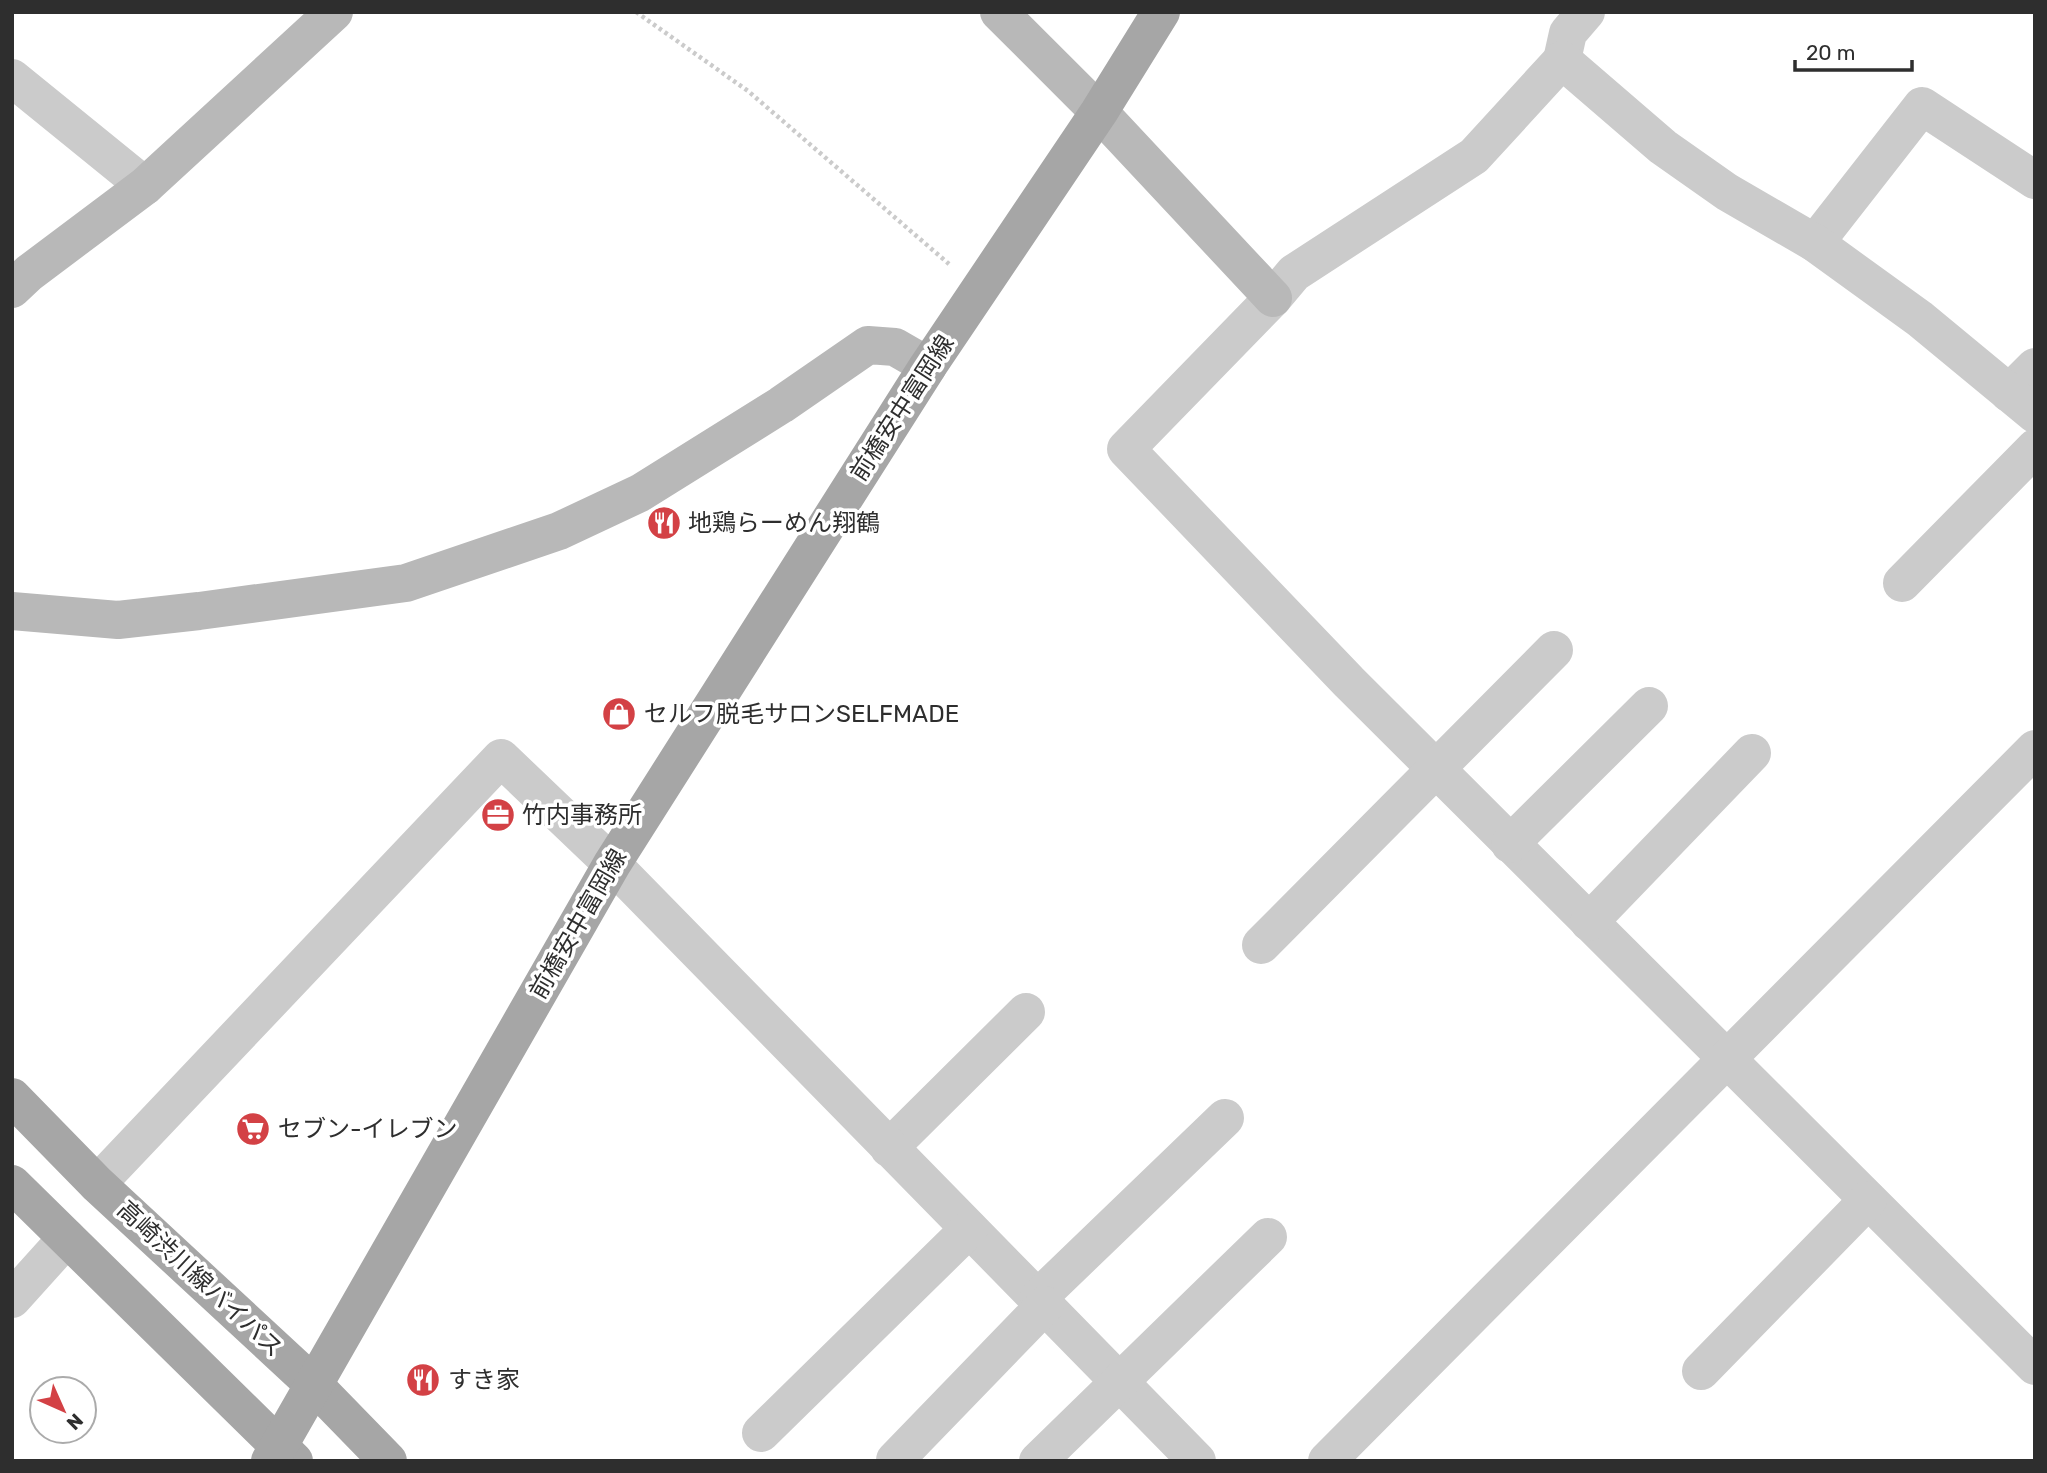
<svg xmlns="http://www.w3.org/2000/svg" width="2047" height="1473" font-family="Rubik,'Noto Sans JP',sans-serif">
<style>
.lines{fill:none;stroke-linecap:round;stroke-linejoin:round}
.path{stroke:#cbcbcb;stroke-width:4.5;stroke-dasharray:3.5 3.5;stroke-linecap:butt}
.street{stroke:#cbcbcb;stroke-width:38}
.secondary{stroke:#b8b8b8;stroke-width:38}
.primary{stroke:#a6a6a6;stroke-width:38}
.labels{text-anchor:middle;stroke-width:7;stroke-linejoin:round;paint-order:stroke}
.street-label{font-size:24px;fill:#2e2e2e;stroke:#fff}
.poi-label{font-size:24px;fill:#2e2e2e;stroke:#fff;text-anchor:start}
</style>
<rect width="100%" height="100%" fill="#fff"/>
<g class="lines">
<polyline class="path" points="636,12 748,91 949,264"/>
<g class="street">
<polyline points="1562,60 1568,33 1586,12"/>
<polyline points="12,78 145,186"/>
<polyline points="1815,243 1922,106 2035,180"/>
<polyline points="2009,393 2035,367"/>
<polyline points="2035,414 1920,319 1815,243 1727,192 1663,147 1562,60 1474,156 1294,273 1273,298 1126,449 1349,682 2035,1366"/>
<polyline points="1902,583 2035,448"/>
<polyline points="1510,844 1649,706"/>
<polyline points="1589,922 1752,753"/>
<polyline points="1261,945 1554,650"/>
<polyline points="889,1148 1026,1012"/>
<polyline points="97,1184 501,758 612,864 1197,1461"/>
<polyline points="1039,1297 1225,1118"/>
<polyline points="12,1299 67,1238"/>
<polyline points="1701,1371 1868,1200"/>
<polyline points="761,1433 969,1229"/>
<polyline points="895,1460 1045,1305"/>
<polyline points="1038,1461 1268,1237"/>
<polyline points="1327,1461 2035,749"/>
</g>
<g class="secondary">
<polyline points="999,12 1099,112 1273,298"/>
<polyline points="12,289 29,273 145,186 334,12"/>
<polyline points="12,611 118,620 199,611 406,583 559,531 640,493 781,405 868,345 895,347 928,366"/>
</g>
<g class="primary">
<polyline points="12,1097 97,1184 313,1384 388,1461"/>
<polyline points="12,1184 294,1461"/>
<polyline points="270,1461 612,864 928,366 1099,112 1161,12"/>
</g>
</g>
<defs>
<g id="restaurant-disc" transform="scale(1.75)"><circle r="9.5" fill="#d34145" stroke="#fff"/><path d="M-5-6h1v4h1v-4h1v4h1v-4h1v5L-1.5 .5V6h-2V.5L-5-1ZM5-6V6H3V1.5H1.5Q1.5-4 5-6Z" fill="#fff"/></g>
<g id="shop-disc" transform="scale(1.75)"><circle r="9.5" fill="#d34145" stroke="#fff"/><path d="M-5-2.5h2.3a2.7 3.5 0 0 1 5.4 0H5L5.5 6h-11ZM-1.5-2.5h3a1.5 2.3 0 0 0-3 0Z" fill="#fff"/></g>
<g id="office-disc" transform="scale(1.75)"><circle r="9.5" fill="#d34145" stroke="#fff"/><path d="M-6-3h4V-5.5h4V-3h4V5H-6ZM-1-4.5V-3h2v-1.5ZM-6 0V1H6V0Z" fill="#fff"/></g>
<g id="supermarket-disc" transform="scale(1.75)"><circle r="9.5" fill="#d34145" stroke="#fff"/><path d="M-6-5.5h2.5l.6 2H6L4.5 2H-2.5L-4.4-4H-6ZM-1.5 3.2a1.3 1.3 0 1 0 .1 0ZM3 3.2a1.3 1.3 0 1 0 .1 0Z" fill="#fff"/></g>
</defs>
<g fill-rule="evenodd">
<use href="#restaurant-disc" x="664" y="523"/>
<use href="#shop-disc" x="619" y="714"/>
<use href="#office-disc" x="498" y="815"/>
<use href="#supermarket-disc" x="253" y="1129"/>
<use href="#restaurant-disc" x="423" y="1380"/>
</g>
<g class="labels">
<g class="street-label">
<text transform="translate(902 408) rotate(-57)" y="8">前橋安中富岡線</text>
<text transform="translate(578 924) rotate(-60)" y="8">前橋安中富岡線</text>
<text transform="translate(200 1279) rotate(43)" y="8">高崎渋川線バイパス</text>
</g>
<g class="poi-label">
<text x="688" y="531">地鶏らーめん翔鶴</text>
<text x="644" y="722">セルフ脱毛サロンSELFMADE</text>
<text x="522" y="823">竹内事務所</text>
<text x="278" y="1137">セブン-イレブン</text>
<text x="448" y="1388">すき家</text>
</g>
</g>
<rect width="2047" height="1473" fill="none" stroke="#2e2e2e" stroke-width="28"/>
<g transform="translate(63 1410) rotate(135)"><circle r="33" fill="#ffffff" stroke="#ababab" stroke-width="2"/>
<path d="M0-5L12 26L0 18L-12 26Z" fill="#d34145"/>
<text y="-10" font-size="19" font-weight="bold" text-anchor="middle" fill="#2e2e2e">N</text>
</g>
<path d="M1795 60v10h117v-10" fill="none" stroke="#2e2e2e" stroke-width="3.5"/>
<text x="1806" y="60" font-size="21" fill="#2e2e2e" stroke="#ffffff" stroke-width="5" paint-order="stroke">20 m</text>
</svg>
